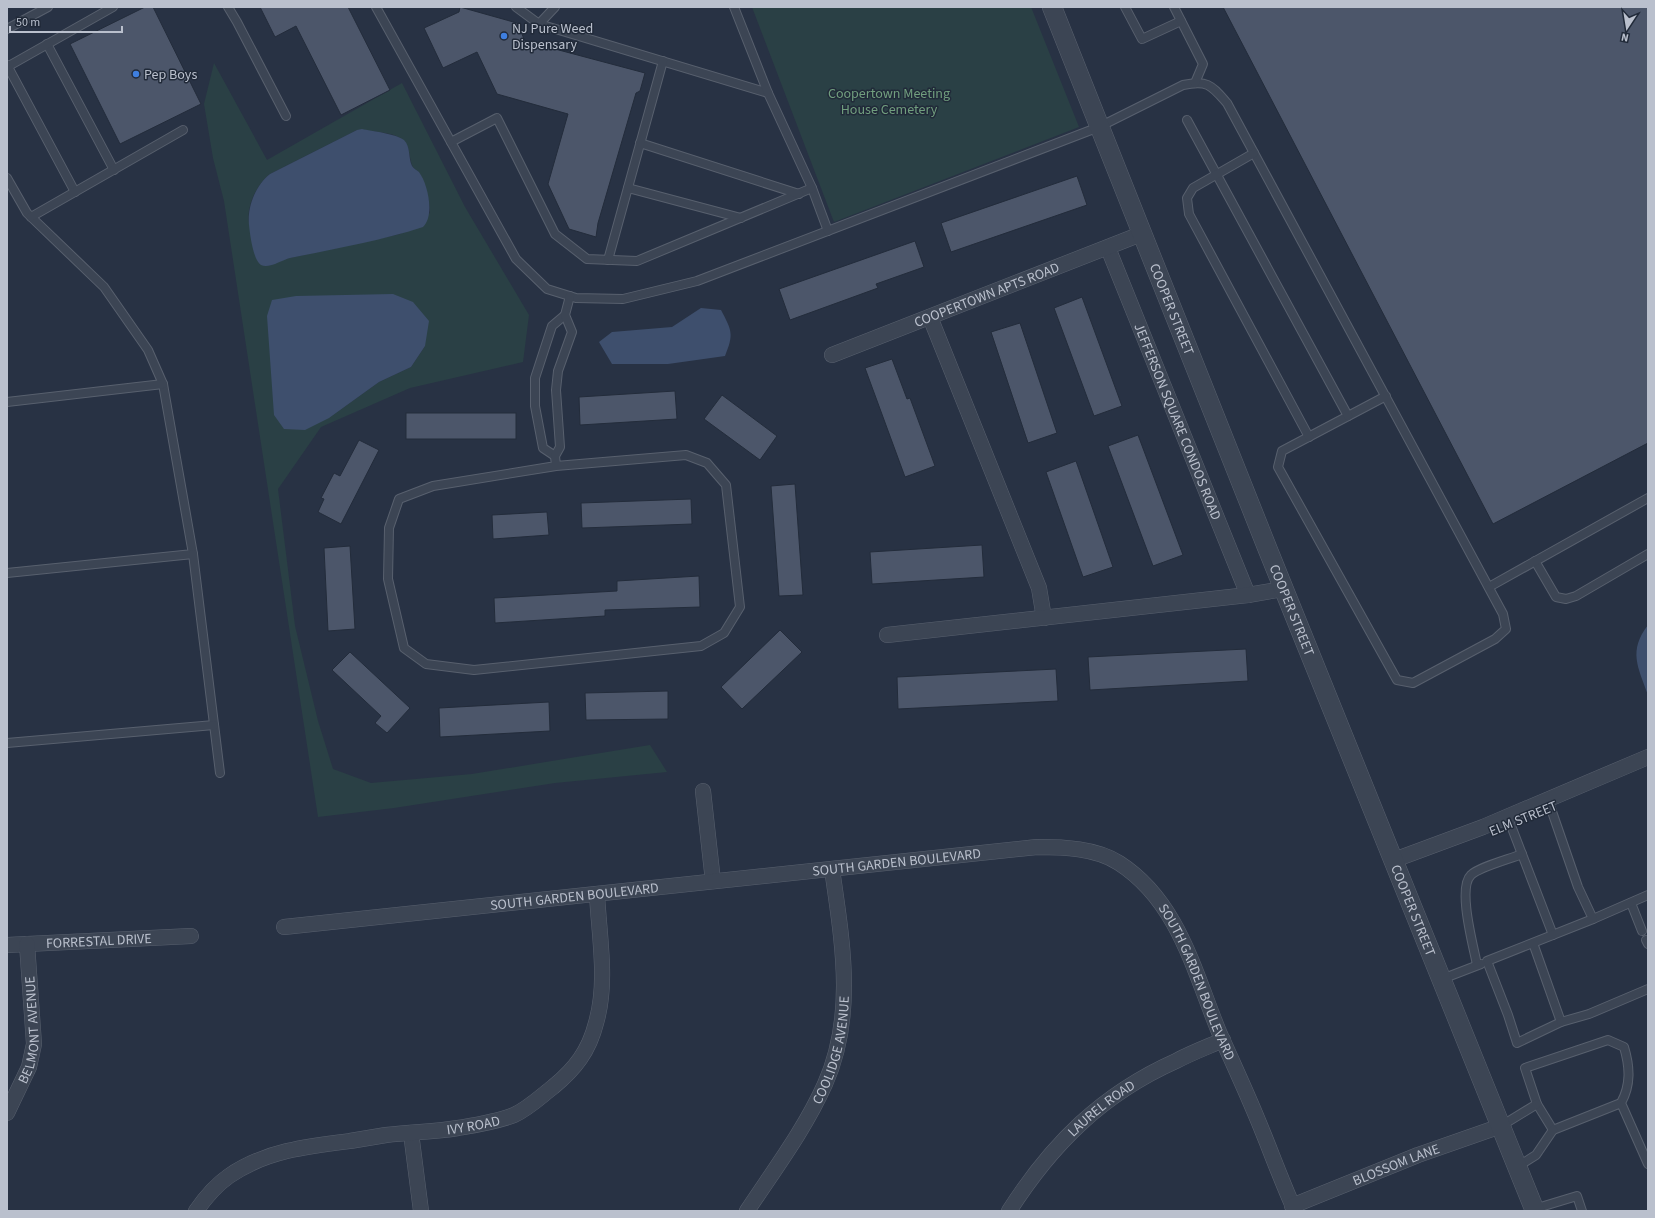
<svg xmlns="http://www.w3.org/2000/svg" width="1655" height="1218" font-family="'Source Sans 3',sans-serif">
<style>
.green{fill:#2a4045;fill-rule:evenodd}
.water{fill:#3e4f6d}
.building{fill:#4c566a;stroke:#232c3b}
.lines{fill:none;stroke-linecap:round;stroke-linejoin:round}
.service-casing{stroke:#58606e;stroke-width:10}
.minor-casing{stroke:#58606e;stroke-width:16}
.tertiary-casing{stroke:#58606e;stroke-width:20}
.service{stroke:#3c4554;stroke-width:8}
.minor{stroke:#3c4554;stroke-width:15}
.tertiary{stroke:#3c4554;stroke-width:19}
.shop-dot{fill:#3f7fe0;stroke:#212a39;stroke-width:1.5}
.labels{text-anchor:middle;stroke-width:3;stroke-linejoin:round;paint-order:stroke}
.poi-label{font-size:14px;fill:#bac0cd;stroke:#212a39;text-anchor:start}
.park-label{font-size:14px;fill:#719e7e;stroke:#212a39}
.street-label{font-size:14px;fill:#bac0cd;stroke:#212a39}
</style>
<rect width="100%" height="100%" fill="#283244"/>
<g class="green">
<polygon points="752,7 1031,7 1079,127 834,222"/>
<path d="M 214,63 L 267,160 L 402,83 L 465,207 L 529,315 L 523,362 L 410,388 L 321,427 L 278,489 L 295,626 L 318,721 L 333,769 L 371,783 L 472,774 L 650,745 L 667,772 L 555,783 L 394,808 L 318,817 L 224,201 L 213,158 L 204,104 ZM 357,130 C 371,132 391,131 402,139 C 410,144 409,157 412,165 C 413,169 418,170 420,174 C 425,185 430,200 430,213 L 400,234 L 285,259 L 268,266 C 263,254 251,235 249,223 C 246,206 257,184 270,174 ZM 425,346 L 411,367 L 379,382 L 329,418 Z"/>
</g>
<g class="water">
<path d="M 362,129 C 371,131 397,134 404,140 C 411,147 408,158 412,166 C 414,169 417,170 419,172 C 428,184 435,216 423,227 C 380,241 334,249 290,258 C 282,260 269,269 261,265 C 253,260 250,234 249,225 C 247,206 256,185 270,174 L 357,130 Z"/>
<polygon points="393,294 413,302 429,321 425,346 411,367 379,382 329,418 305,430 284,429 274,415 267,316 272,300 296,296"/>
<path d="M 701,308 L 721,310 C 732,331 734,334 725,356 L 668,364 L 612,364 L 599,342 L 612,332 L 672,327 Z"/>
<path d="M 1648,625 L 1648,695 C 1638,667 1628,651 1648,625 Z"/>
</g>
<g class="building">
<polygon points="145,7 153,7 201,104 120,144 70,44"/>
<polygon points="260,7 348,7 390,90 341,115 296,26 275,37"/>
<polygon points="460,7 517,23 525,41 645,73 640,91 636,93 598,223 596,237 569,229 548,184 568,114 497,94 477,52 443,68 424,28 459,12"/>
<polygon points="1223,7 1648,7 1648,443 1493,524"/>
<polygon points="1077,176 1087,205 951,252 941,223"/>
<polygon points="915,241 924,267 876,284 878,288 790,320 779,289"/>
<polygon points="1082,297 1122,406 1094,416 1054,308"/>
<polygon points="1020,323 1057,433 1028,443 991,332"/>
<polygon points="892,359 907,399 910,398 935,466 905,477 865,368"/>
<polygon points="675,391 677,419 580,425 579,397"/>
<polygon points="722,395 777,436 760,460 704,419"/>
<rect x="406" y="413" width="110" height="26"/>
<polygon points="1138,435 1183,555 1153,566 1108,446"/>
<polygon points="359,440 379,450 341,524 318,512 324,499 321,498 334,473 340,476"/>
<polygon points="1076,461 1113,567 1083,577 1046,472"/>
<polygon points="795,484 803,595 779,596 771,486"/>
<polygon points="691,499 692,524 582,528 581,503"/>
<polygon points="547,512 549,535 493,539 492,515"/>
<polygon points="982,545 984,577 872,584 870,552"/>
<polygon points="350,546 355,629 328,631 324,548"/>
<polygon points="699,576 700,607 605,610 605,616 495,623 494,598 617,591 617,581"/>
<polygon points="780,630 802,652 742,709 721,687"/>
<polygon points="1246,649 1248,681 1090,690 1088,657"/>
<polygon points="350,652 410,708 387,733 375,723 381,716 332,670"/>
<polygon points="1056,669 1058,701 898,709 897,677"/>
<polygon points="668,691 668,719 586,720 585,693"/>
<polygon points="549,702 550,731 440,737 439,708"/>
</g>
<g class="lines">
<g class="service-casing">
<g id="service">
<polyline points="228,7 237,22 286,116"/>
<path d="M 376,7 L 516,259 L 547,289 L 576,298 L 623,299 L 697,281 L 1099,127 L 1183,85 C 1208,80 1211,85 1227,103 L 1503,614 L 1506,629 L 1495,639 L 1413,683 L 1397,680 L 1278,467 L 1282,451 L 1386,396"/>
<polyline points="516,7 539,24 768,93"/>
<polyline points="734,7 768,93 812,188 828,231"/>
<polyline points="1125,7 1142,39 1181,21"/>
<polyline points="1174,7 1203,64 1195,83"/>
<polyline points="539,24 555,7"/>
<polyline points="7,29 48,7"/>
<polyline points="47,44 114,170"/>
<polyline points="7,65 75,192"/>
<polyline points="7,67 113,7"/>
<polyline points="1187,120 1348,416"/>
<polyline points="451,142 497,118 555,234 587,259 637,261 812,188"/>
<polyline points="640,143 799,194"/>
<polyline points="1254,153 1193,188 1187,198 1189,214 1309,437"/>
<polyline points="7,178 27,213 104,287 148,350 163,384 193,554 7,573"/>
<polyline points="628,188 741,218"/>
<polyline points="31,217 183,130"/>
<polyline points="608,260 663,61"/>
<polyline points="7,402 163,384"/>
<polyline points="555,456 543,448 535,406 535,378 552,326 565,315"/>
<polyline points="556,466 686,455 707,463 726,485 740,607 724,633 701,646 474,670 426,664 404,648 388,579 389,528 399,499 433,486 556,466 555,456 560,447 556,390 558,371 572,332 565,315 570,296"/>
<polyline points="193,554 220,773"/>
<polyline points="1535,561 1556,597 1566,599 1576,596 1648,554"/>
<polyline points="1489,587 1648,498"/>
<polyline points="7,743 214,725"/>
<polyline points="1510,823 1553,935"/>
<polyline points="1631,903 1642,931"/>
<polyline points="1593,919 1648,895"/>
<polyline points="1646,940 1648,944"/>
<polyline points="1533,943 1561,1022 1517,1043 1508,1015 1487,961 1593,919 1578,887 1548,800"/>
<path d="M 1477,965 C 1474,948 1457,888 1471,875 C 1479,867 1510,859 1522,854"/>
<polyline points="1442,979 1481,964"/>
<polyline points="1561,1022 1589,1014 1648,989"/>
<path d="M 1621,1103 C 1631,1085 1630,1067 1624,1047 L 1608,1040 L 1525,1068 L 1537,1104 L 1553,1130 L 1621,1103 L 1648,1164"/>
<polyline points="1501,1126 1537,1104"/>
<polyline points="1517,1167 1536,1155 1553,1130"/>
<polyline points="1534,1209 1577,1196 1582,1211"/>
</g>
</g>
<g class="minor-casing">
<g id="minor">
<path id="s1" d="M 1108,248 L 1248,595"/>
<polyline points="930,317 1039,588 1044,618"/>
<path id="s2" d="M 832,355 L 1141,234"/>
<polyline points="887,635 1248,595 1283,589"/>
<polyline points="703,791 713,881"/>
<polyline points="1394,860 1483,827 1648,757"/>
<path id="s3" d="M 284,927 L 1037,847 C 1063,847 1096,848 1119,863 C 1178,901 1194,971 1219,1032 C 1232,1061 1245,1089 1257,1118 C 1270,1149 1281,1180 1295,1211"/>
<path id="s4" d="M 7,945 L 191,936"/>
<path id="s5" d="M 7,1113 L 29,1067 L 34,1044 L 27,944"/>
<polyline points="411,1133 421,1211"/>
<path id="s6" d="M 1292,1206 L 1418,1155 L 1501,1126"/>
<path id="s7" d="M 196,1211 C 205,1198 216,1185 229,1176 C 265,1151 308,1146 350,1141 C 362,1139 374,1137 386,1135 C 410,1132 434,1132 458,1128 C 476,1125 496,1122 514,1115 C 529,1108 540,1097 553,1087 C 575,1069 589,1051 596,1023 C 608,982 599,936 597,894"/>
<path id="s8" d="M 747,1211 C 774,1170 805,1129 825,1084 C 856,1015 842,940 832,869"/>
<path id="s9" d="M 1009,1211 C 1052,1144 1102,1094 1176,1061 C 1191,1053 1207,1047 1223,1040"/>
</g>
</g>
<g class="tertiary-casing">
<g id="tertiary">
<path id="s10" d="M 1052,7 L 1268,550 L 1535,1211"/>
</g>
</g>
<use href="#service" class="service"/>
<use href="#minor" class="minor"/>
<use href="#tertiary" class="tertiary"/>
</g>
<g class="shop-dot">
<circle cx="504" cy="36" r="4"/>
<circle cx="136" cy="74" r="4"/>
</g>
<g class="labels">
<g class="poi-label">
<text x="512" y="33">NJ Pure Weed<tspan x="512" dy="16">Dispensary</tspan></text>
<text x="144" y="79">Pep Boys</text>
</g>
<g class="park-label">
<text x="889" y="98">Coopertown Meeting<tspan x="889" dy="16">House Cemetery</tspan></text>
</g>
<g class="street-label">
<text dy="5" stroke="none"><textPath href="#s2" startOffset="166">COOPERTOWN APTS ROAD</textPath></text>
<text dy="5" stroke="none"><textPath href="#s10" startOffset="325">COOPER STREET</textPath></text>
<text dy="5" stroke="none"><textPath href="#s1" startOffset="187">JEFFERSON SQUARE CONDOS ROAD</textPath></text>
<text dy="5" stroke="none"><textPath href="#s10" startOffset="649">COOPER STREET</textPath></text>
<text transform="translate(1523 818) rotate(-22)" y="5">ELM STREET</text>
<text dy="5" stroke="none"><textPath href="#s3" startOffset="616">SOUTH GARDEN BOULEVARD</textPath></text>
<text dy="5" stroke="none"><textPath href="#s3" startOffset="292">SOUTH GARDEN BOULEVARD</textPath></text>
<text dy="5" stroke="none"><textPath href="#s10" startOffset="973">COOPER STREET</textPath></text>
<text dy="5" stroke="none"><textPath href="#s4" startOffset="92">FORRESTAL DRIVE</textPath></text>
<text dy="5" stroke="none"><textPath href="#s3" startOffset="987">SOUTH GARDEN BOULEVARD</textPath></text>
<text dy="5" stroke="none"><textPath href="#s5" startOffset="88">BELMONT AVENUE</textPath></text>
<text dy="5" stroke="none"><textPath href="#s8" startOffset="184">COOLIDGE AVENUE</textPath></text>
<text dy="5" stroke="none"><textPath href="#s9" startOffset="139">LAUREL ROAD</textPath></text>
<text dy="5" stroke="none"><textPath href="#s7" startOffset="300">IVY ROAD</textPath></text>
<text dy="5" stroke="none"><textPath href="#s6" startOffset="112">BLOSSOM LANE</textPath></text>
</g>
</g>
<rect width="1655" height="1218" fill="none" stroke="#bac0cd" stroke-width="16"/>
<g transform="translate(1627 28) rotate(192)" stroke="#212a39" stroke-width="3" paint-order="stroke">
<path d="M0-3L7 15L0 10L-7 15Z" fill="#bac0cd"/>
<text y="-6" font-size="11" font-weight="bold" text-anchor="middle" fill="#bac0cd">N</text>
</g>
<path d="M10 26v6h112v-6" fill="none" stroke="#bac0cd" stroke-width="2"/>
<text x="16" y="26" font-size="12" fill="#bac0cd" stroke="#212a39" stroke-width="3" paint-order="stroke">50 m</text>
</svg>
